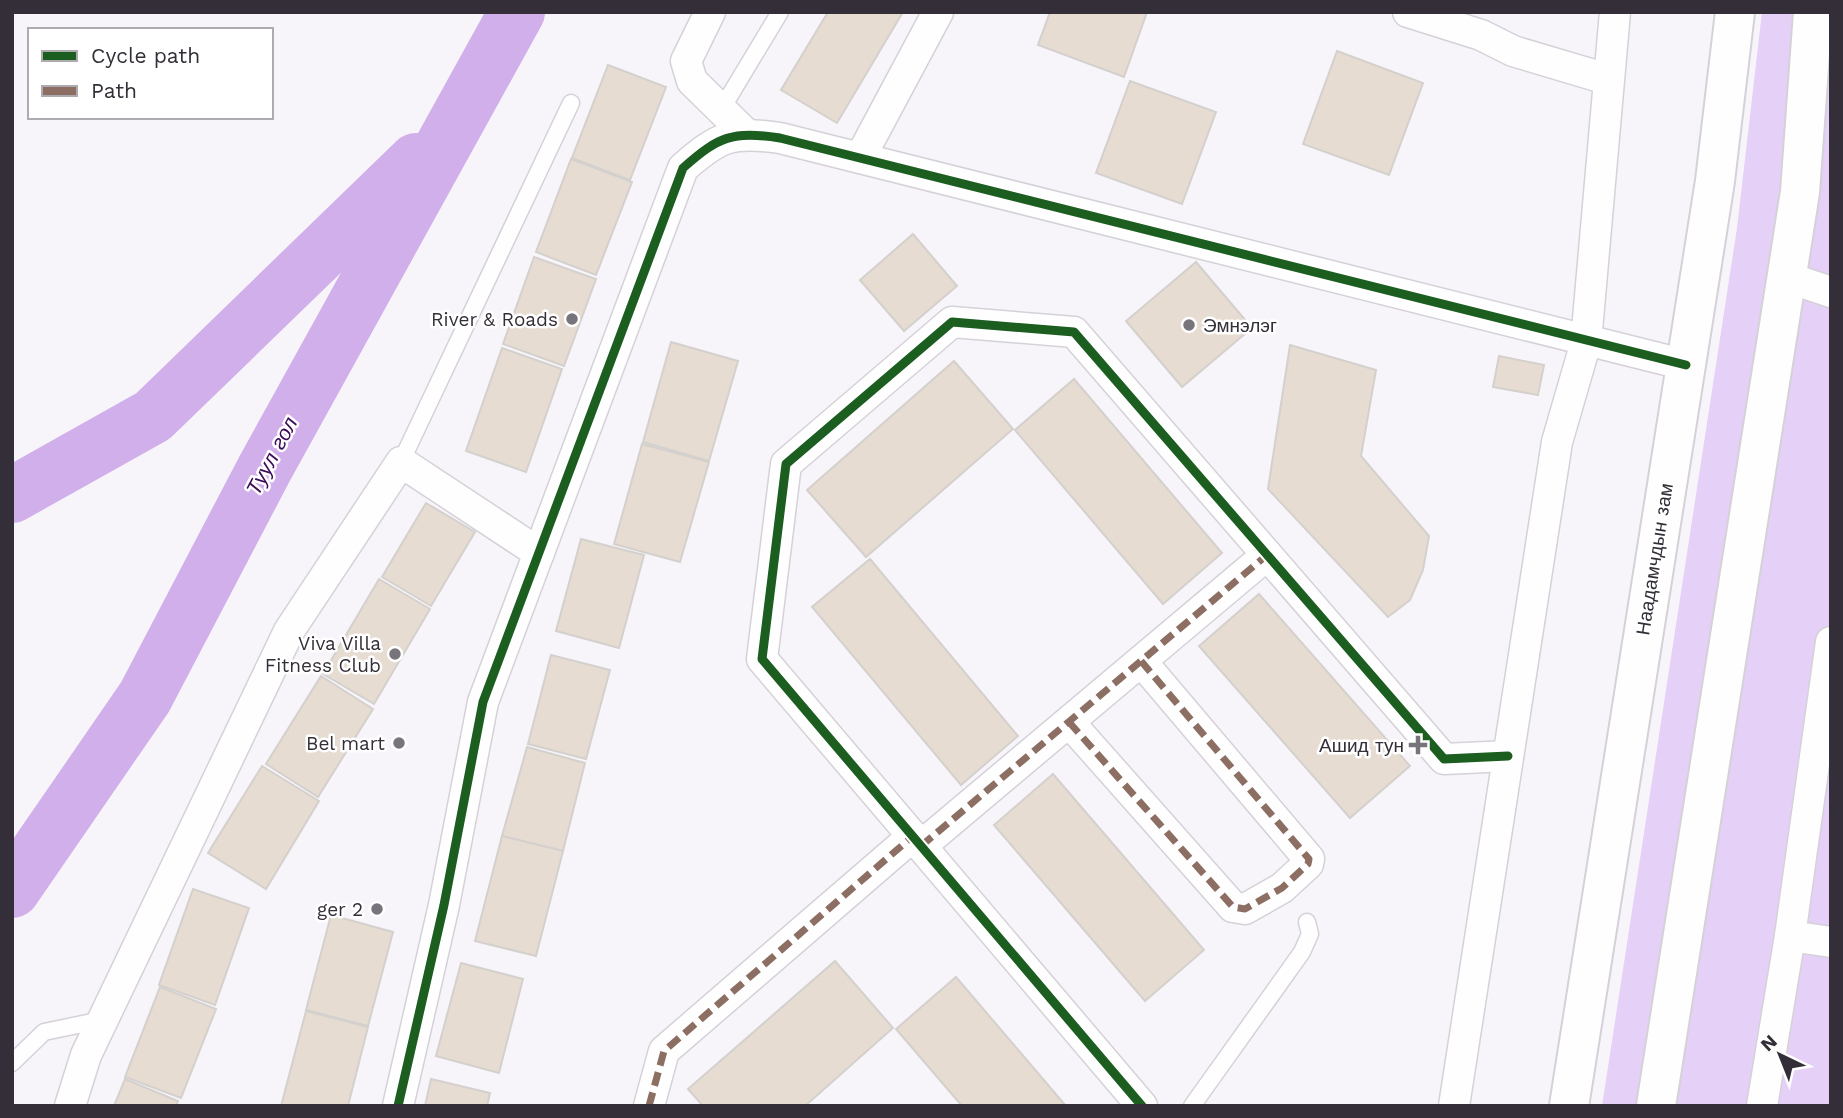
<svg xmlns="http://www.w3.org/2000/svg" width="1843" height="1118" font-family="'Work Sans',sans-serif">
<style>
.green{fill:#e5d0f7}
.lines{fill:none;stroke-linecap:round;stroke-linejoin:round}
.river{stroke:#d0afeb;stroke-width:56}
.building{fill:#e6dcd1;stroke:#d4d0cd;stroke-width:2}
.lane-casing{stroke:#d5d1d8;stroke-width:19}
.street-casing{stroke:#d5d1d8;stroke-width:33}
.highway-casing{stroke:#d5d1d8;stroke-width:42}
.lane{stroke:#fefefe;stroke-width:16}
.street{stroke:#fefefe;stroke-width:30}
.highway{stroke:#fefefe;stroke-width:38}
.quiet{stroke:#8d6e63;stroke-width:7;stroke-dasharray:14 7;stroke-linecap:butt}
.cycleway-casing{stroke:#fff;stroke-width:13}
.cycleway{stroke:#1b5e20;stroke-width:9}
.poi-dot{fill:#78747b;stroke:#fff;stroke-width:2.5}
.labels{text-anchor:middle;stroke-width:5;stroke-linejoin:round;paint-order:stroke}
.poi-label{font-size:19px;fill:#332e37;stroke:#fff;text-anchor:end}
.street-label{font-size:19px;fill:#332e37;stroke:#fff}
.water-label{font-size:21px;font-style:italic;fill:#3b0c57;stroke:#fff}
</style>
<rect width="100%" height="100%" fill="#f8f5fa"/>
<polygon class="green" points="1762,12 1831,12 1831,1106 1602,1106 1737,228"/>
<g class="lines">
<g class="river">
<polyline points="12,495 153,416 416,161"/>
<polyline points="12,890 145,697 265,468 517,12"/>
</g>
</g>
<g class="building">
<polygon points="828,12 903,12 837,123 781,90"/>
<polygon points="1050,12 1147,12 1124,77 1038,45"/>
<polygon points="1337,51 1423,83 1389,175 1303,144"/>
<polygon points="608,65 666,87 630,180 572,158"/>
<polygon points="1130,81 1216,112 1182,204 1096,173"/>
<polygon points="571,159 632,182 596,275 536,252"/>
<polygon points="913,234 957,286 904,331 860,280"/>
<polygon points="534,257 596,279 564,366 503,344"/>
<polygon points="1196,262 1252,328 1182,387 1126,321"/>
<polygon points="671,342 738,361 709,461 643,442"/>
<polygon points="1290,345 1376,370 1361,456 1429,536 1423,570 1410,600 1388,617 1268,489"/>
<polygon points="502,348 562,369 526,472 466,451"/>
<polygon points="1499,356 1544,365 1538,395 1493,387"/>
<polygon points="954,361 1013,429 866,557 807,490"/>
<polygon points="1074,379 1222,553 1163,604 1015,430"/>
<polygon points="642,444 709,462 680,562 614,544"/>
<polygon points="426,503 475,532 431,606 382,577"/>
<polygon points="581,539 644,555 619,648 556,631"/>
<polygon points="870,559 1018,736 961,785 812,607"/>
<polygon points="379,579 430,609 374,704 323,674"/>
<polygon points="1259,594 1410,766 1350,818 1199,646"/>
<polygon points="551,655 610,670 586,759 528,744"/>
<polygon points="321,676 373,709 318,797 266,764"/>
<polygon points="527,747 585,763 563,851 502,836"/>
<polygon points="262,766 319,801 266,889 208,853"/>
<polygon points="1053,774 1204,950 1145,1001 994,825"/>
<polygon points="502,836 563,851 536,956 475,941"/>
<polygon points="193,889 249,908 215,1005 159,985"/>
<polygon points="331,915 393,932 368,1026 306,1010"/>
<polygon points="835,961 893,1028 805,1106 703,1106 688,1089"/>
<polygon points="461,963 523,979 499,1073 436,1056"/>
<polygon points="956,977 1066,1106 962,1106 896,1029"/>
<polygon points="160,987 216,1009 181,1098 125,1077"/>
<polygon points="306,1011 368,1027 348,1106 281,1106"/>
<polygon points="125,1079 178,1101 176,1106 114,1106"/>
<polygon points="431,1079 490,1093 487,1106 425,1106"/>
</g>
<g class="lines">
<g class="lane-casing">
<g id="lane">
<polyline points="721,110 780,12"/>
<polyline points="401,462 571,103"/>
<polyline points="12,1063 44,1032 102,1020"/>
<polyline points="1192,1106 1302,952 1310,934 1307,922"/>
</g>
</g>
<g class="street-casing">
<g id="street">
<polyline points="710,12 686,61 692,81 745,133"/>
<polyline points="1408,12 1481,35 1513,51 1607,79"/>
<polyline points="860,158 938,12"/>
<polyline points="1786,277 1831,292"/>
<polyline points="1069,722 1233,907 1245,909 1282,888 1308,864 1309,859 1141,661"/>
<polyline points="921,846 1267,555"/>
<polyline points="1790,936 1831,642"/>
<polyline points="70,1106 86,1055 289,631 401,462 539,553"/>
<path d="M 398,1106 L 444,905 L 483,702 L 683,168 C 719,136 732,131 780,138 L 1686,365"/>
<polyline points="649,1106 664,1051 913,836"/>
<polyline points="1142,1106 762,659 786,464 952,322 1074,332 1444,759 1508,756"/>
<polyline points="1454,1106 1557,442 1586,342 1615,12"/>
<polyline points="1762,1106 1790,936 1831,942"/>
</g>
</g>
<g class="highway-casing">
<g id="highway">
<polyline points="1569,1106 1715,181 1735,12"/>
<polyline points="1656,1106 1800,192 1813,12"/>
</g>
</g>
<use href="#lane" class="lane"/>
<use href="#street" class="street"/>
<use href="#highway" class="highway"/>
<g class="quiet">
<polyline points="1069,722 1233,907 1245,909 1282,888 1308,864 1309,859 1141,661"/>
<polyline points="921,846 1267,555"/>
<polyline points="649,1106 664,1051 913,836"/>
</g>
<g class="cycleway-casing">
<g id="cycleway">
<path d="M 398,1106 L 444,905 L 483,702 L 683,168 C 719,136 732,131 780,138 L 1686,365"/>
<polyline points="1142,1106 762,659 786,464 952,322 1074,332 1444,759 1508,756"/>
</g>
</g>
<use href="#cycleway" class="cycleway"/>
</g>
<g class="poi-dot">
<circle cx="572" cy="319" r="7"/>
<circle cx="1189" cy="325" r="7"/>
<circle cx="395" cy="654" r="7"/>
<circle cx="399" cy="743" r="7"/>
<path d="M1414.5 734.5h7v7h7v7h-7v7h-7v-7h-7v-7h7z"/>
<circle cx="377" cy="909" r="7"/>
</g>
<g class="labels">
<g class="poi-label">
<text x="558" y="326">River &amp; Roads</text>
<text x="1203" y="332" text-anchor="start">Эмнэлэг</text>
<text x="381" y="650">Viva Villa<tspan x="381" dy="22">Fitness Club</tspan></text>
<text x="385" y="750">Bel mart</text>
<text x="1404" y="752">Ашид тун</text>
<text x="363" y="916">ger 2</text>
</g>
<g class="street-label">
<text transform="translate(1654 559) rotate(-81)" y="7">Наадамчдын зам</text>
</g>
<g class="water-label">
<text transform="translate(272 456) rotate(-62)" y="7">Туул гол</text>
</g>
</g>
<rect width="1843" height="1118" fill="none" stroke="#332e37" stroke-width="28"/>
<rect x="28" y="28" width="245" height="91" fill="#ffffff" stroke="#adabaf" stroke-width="2"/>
<rect x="42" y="51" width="35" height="10" fill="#1b5e20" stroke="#adabaf" stroke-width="2"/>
<text x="91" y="63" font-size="21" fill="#332e37">Cycle path</text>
<rect x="42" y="86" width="35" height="10" fill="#8d6e63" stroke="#adabaf" stroke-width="2"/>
<text x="91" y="98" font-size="21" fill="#332e37">Path</text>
<g transform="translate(1780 1055) rotate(317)" stroke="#ffffff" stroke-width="5" paint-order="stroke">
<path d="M0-5L12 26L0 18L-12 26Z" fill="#332e37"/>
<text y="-10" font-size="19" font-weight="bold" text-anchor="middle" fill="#332e37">N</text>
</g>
</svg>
